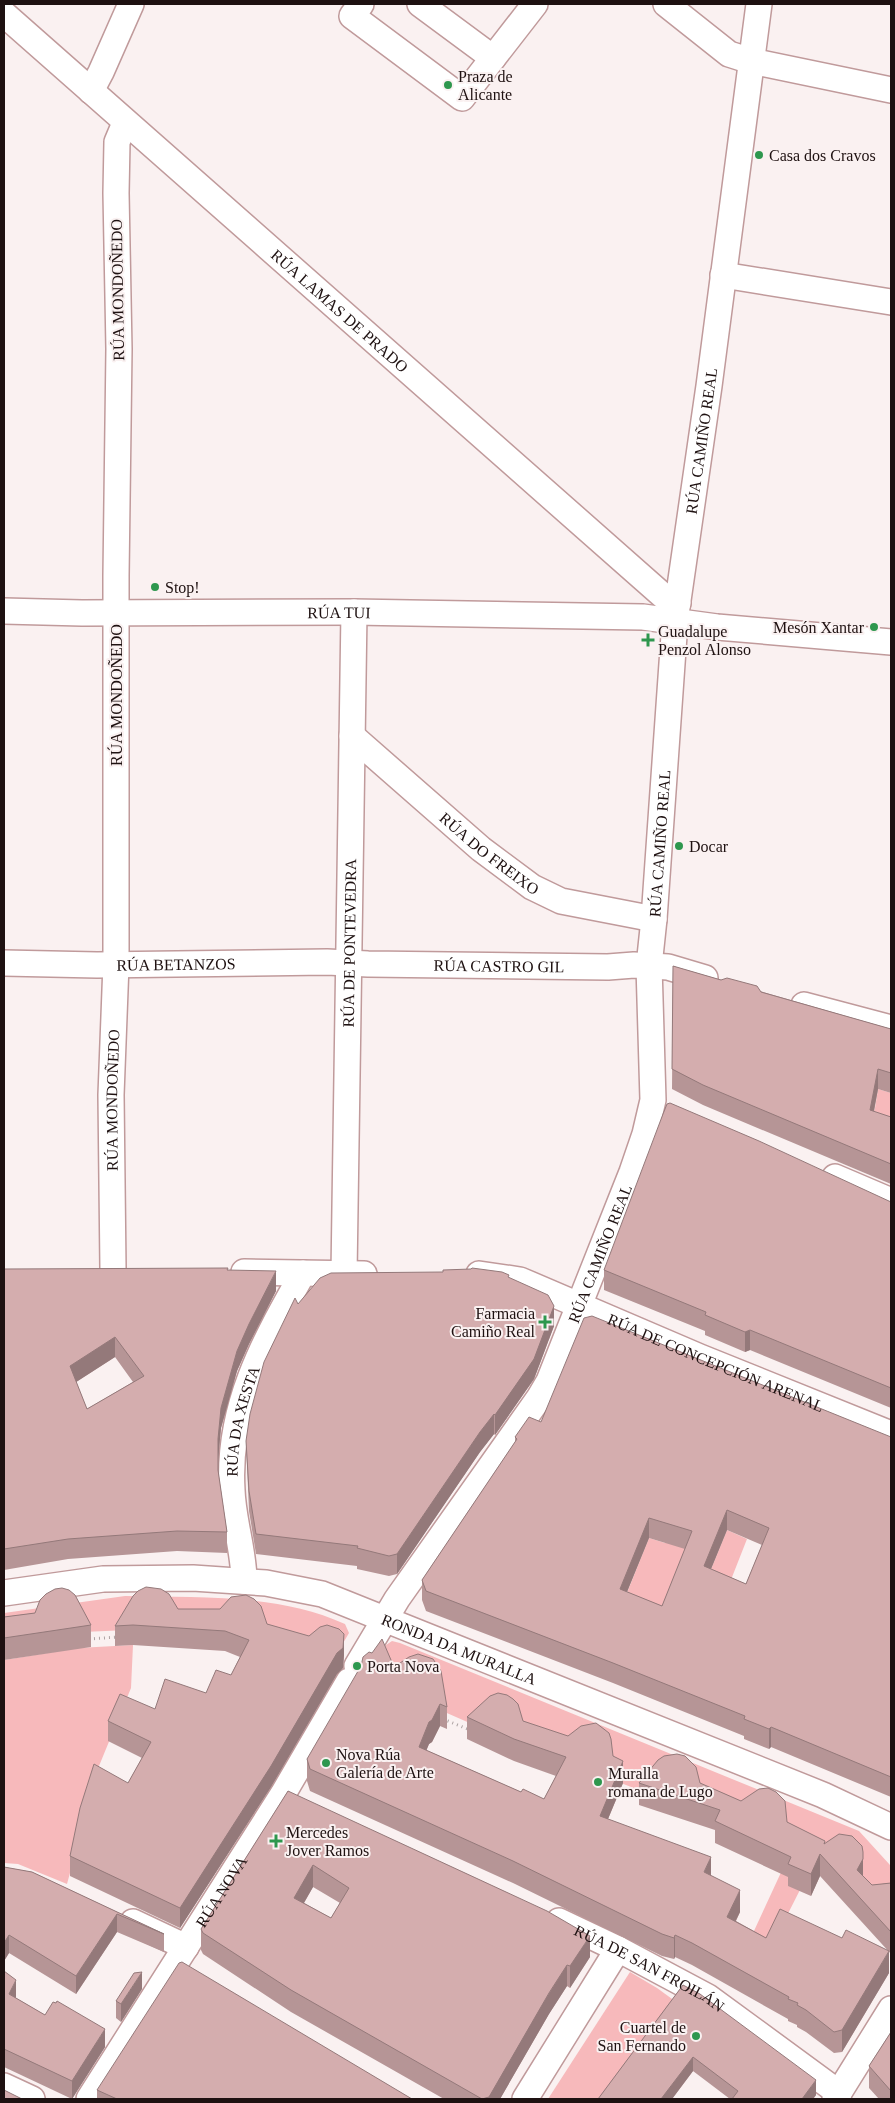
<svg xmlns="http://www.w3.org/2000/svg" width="895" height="2103" font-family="Georgia,serif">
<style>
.green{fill:#f7b9bb}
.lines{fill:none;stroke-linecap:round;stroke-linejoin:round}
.minor-casing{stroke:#c09a9b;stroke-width:28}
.path{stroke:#aca2a2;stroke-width:3;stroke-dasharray:1 4;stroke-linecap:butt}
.minor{stroke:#fff;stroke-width:25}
.wall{fill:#b69596;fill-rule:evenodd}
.shaded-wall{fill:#94797a}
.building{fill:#d4adae;stroke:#94797a;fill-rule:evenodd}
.poi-dot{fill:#2e974e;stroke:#faf1f1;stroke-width:2}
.labels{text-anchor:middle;stroke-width:4;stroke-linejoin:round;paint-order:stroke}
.poi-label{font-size:16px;fill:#1e1111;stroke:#faf1f1;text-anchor:start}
.street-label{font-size:16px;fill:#1e1111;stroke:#faf1f1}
</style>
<rect width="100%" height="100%" fill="#faf1f1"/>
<g class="green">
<polygon points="878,1089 891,1093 891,1137 866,1135 875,1108"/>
<polygon points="677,1509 705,1520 672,1603 694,1611 727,1530 747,1539 725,1595 713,1590 699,1614 694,1612 685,1634 640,1617 627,1648 608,1640 649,1538 665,1543"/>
<path d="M 125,1596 C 199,1598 277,1593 345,1624 L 349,1633 L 339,1650 L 128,1630 L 83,1632 L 4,1639 L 4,1613 Z"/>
<polygon points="392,1641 400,1643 859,1831 890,1865 891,1904 834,1858 827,1864 481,1728 440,1710 418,1676 377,1661 386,1645"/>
<polygon points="133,1645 131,1688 99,1766 67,1884 18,1864 4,1863 4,1660 78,1648"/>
<polygon points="784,1866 806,1878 765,1959 749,1996 729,1985"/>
<polygon points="630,1972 657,1988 679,2004 609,2099 548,2099"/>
</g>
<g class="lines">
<g class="minor-casing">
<g id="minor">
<polyline points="361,4 352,16 462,98 535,4"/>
<polyline points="420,4 493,58"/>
<polyline points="666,4 729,54 751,61 891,90"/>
<path id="s1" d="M 4,14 L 669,601 L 678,603"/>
<polyline points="91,91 101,72 131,4"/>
<polyline points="723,275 891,302"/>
<path id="s2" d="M 4,611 L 82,613 L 354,612 L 643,617 L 717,627 L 891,642"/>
<path id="s3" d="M 352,736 L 481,849 L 532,887 L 561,901 L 654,919"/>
<path id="s4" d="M 4,963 L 97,965 L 327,962 L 368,964 L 608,967 L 634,965 L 668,967 L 705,978"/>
<polyline points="804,1005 891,1028"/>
<polyline points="835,1177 891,1201"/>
<path id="s5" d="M 113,1269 L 111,1095 L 116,964 L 116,576 L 119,349 L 116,193 L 117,142 L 125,123"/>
<polyline points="244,1272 364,1274"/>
<path id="s6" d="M 344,1274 L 354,612"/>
<path id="s7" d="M 479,1274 L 520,1280 L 700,1357 L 891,1434"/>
<path id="s8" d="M 244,1581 C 244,1550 233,1521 232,1490 C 227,1408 263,1343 303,1273"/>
<path id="s9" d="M 4,1593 L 103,1579 L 193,1578 L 266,1583 L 322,1594 L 823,1795 L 891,1827"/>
<path id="s10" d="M 357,1666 L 397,1599 L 539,1398 L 549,1381 L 632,1172 L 645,1134 L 653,1100 L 649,966 L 654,919 L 675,621 L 709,386 L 759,4"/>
<path id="s11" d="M 559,1921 L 618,1949 L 708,1997 L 839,2093"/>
<polyline points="133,1922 186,1947"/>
<polyline points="4,2086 32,2099"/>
<path id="s12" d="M 89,2099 L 283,1794 L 349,1681"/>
<polyline points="525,2099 618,1949"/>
<polyline points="835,2099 891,2009"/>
</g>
</g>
<g class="path">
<polyline points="89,1639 118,1637"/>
<polyline points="443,1719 470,1730"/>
<polyline points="618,1788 642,1796"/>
</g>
<use href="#minor" class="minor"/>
</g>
<g class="wall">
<polygon points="673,966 891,1029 891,1093 878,1089 874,1112 891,1117 891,1184 703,1105 672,1089"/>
<polygon points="891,1202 891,1408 750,1350 745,1352 705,1335 705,1331 604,1290 604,1270"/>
<path d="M 4,1269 L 228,1270 L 276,1291 L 249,1344 L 237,1371 L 221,1428 L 218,1460 L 218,1470 L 227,1532 L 227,1553 L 177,1551 L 68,1559 L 4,1570 ZM 115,1357 L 133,1382 L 87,1409 L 76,1382 Z"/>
<polygon points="509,1278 554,1326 534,1379 495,1435 494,1434 480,1452 397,1574 389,1576 357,1569 357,1566 256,1554 249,1511 246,1441 298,1304"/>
<path d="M 541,1422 L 891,1437 L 891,1797 L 771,1747 L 769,1749 L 744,1739 L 744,1736 L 613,1683 L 426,1611 L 422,1600 L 422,1580 L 515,1442 L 515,1437 ZM 727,1530 L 762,1545 L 746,1584 L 711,1569 ZM 649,1538 L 685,1549 L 662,1606 L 627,1592 Z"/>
<polygon points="178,1609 267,1624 344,1655 343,1668 337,1674 271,1787 180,1928 70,1876 70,1856 128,1783 142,1758 108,1741 108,1721 155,1709 206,1693 231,1675 240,1657 225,1651 133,1645 115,1646 115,1626"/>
<polygon points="35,1613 91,1625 91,1647 4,1660 4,1617"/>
<polygon points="394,1667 447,1707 447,1729 440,1726 432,1742 429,1744 426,1750 521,1792 544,1799 556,1776 514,1761 467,1739 467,1717 523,1721 613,1756 623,1783 608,1819 711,1876 740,1912 736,1921 766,1938 889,1973 842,2052 834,2053 806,2032 797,2027 797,2025 788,2021 788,2019 692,1965 675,1957 674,1959 662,1956 513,1883 310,1791 307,1781 307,1759"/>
<polygon points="639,1783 700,1783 787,1822 825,1843 863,1876 872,1885 891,1883 891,1954 820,1876 811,1896 788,1886 788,1877 715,1843 715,1830 639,1805"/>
<path d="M 288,1791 L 590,1957 L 570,1988 L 567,1986 L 549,2014 L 500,2099 L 444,2099 L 291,2012 L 203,1954 L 201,1950 L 201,1929 ZM 313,1887 L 340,1903 L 331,1918 L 304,1903 Z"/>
<polygon points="4,1867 32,1872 164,1934 164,1952 117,1932 76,1994 9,1953 4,1961"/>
<polygon points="4,1971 16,1998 45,2015 105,2047 72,2099 4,2067"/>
<polygon points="683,1985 816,2095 813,2099 730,2099 693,2071 672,2099 598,2099"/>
<polygon points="142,1989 121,2022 116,2018 116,2001"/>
<polygon points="891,2032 891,2099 879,2099 869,2088 869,2066"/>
<polygon points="97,2090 412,2099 97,2099"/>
</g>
<g class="shaded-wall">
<polygon points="878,1069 878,1089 870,1130 870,1110"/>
<polygon points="276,1271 276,1291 249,1344 237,1371 221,1428 218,1460 218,1439 221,1408 237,1351 249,1324"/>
<polygon points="554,1306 554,1326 534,1379 495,1435 495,1415"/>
<polygon points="750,1330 750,1350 745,1352 745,1332"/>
<polygon points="115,1337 115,1357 70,1386 70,1366"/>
<polygon points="494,1414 494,1434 480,1452 397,1574 397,1554 480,1432"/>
<polygon points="727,1510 727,1530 704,1586 704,1566"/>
<polygon points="649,1518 649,1538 620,1609 620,1589"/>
<polygon points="344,1634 344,1655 343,1668 337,1674 271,1787 180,1928 180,1908"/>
<polygon points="440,1704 440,1726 432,1742 429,1744 419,1769 419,1747 429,1722"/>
<polygon points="771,1727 771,1747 769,1749 769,1729"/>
<polygon points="623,1761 623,1783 600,1838 600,1816"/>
<polygon points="863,1852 863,1881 857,1870"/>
<polygon points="820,1854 820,1876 811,1896 811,1874"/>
<polygon points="711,1857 711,1878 704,1872"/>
<polygon points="313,1865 313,1887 294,1920 294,1898"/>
<polygon points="740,1890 740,1912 727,1938 727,1917"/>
<polygon points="117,1914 117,1932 76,1994 76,1976"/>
<polygon points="9,1935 9,1953 4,1961 4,1943"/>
<polygon points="675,1935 675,1957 674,1959 674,1938"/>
<polygon points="590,1936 590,1957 570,1988 570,1966"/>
<polygon points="889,1951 889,1973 842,2052 842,2030"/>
<polygon points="567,1965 567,1986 549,2014 500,2099 483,2099"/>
<polygon points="142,1972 142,1989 121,2022 121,2004"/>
<polygon points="16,1980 16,1998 9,1994"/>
<polygon points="105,2029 105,2047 72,2099 72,2081"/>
<polygon points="693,2057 693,2071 672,2099 661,2099"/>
<polygon points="816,2080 816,2095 813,2099 802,2099"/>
</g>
<g class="building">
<polygon points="673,966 721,980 727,978 757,986 761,992 891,1029 891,1073 878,1069 870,1110 891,1117 891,1164 703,1085 672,1069"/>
<polygon points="670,1103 759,1141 891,1202 891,1388 750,1330 745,1332 705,1315 706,1312 604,1270 663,1114 667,1104"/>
<path d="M 228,1268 L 227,1270 L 276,1271 L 249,1324 L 237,1351 L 221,1408 L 218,1439 L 218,1470 L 227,1532 L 177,1531 L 68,1539 L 4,1549 L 4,1269 ZM 115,1337 L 144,1376 L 87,1409 L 70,1366 Z"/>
<polygon points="472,1268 502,1272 509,1275 508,1277 548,1295 554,1306 534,1359 495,1415 494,1414 480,1432 397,1554 389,1556 357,1548 358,1546 256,1534 249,1491 246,1441 250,1414 264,1362 295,1298 298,1304 320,1278 331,1273 443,1272 443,1270 471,1269"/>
<path d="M 592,1316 L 891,1437 L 891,1777 L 771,1727 L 769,1729 L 744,1719 L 745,1716 L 613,1663 L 426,1591 L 422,1580 L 517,1439 L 515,1437 L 529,1417 L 541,1422 L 584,1318 ZM 727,1510 L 769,1528 L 746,1584 L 704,1566 ZM 649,1518 L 692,1531 L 662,1606 L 620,1589 Z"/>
<polygon points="146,1587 161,1589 169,1594 178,1609 220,1609 231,1597 246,1595 254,1599 261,1606 267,1624 309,1636 320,1627 327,1625 339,1629 344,1634 343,1648 337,1653 271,1766 180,1908 70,1856 80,1808 94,1764 128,1783 151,1742 108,1721 120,1694 155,1709 165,1679 206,1693 216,1670 231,1675 249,1640 225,1631 133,1625 115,1626 133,1596 138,1591"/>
<polygon points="62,1588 69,1590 75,1595 91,1625 4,1638 4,1617 35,1613 40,1600 46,1594 55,1589"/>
<polygon points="382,1639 394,1667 409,1657 418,1654 433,1659 441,1671 447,1707 440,1704 432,1720 429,1722 419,1747 521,1792 523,1789 544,1799 566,1757 514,1739 467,1717 490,1696 498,1693 507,1695 513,1699 518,1704 523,1721 568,1736 581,1726 596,1723 609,1733 611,1739 613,1756 623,1761 600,1816 711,1857 704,1872 740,1890 727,1917 766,1938 780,1909 842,1938 846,1930 889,1951 842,2030 834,2032 806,2010 797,2005 798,2003 788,1999 789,1997 692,1943 675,1935 674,1938 662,1934 513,1861 310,1769 307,1759 361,1666 363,1657 369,1652 372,1653"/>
<polygon points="677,1754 685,1756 696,1767 700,1783 741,1801 759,1789 768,1788 776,1792 785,1801 787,1822 825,1841 824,1844 839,1834 852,1836 862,1846 863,1852 863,1859 857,1870 872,1885 891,1883 891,1932 820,1854 811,1874 788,1864 791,1857 715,1821 720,1810 639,1783 658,1760 664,1756"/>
<path d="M 288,1791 L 547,1911 L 590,1936 L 570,1966 L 567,1965 L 549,1993 L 489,2097 L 482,2099 L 291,1990 L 203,1933 L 201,1929 ZM 313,1865 L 349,1888 L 331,1918 L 294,1898 Z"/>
<polygon points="4,1867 32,1872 164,1934 117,1914 76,1976 9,1935 4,1943"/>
<polygon points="182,1962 412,2099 117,2099 97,2090 179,1963"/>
<polygon points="4,1971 16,1980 9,1994 45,2015 53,2002 56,2003 57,2001 105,2029 72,2081 4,2049"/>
<polygon points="142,1972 121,2004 116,2001 134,1973"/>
<polygon points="683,1985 700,1994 816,2080 802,2099 732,2099 738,2091 693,2057 661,2099 598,2099"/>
<polygon points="891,2032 891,2091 869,2066"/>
<polygon points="4,2090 22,2099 4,2099"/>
</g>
<g class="poi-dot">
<circle cx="448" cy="85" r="5"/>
<circle cx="759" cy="155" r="5"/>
<circle cx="155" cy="587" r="5"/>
<circle cx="874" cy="627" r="5"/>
<path d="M645.5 632.5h5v5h5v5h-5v5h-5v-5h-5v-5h5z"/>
<circle cx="679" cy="846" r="5"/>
<path d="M542.5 1314.5h5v5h5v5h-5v5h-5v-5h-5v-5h5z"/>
<circle cx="357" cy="1666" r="5"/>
<circle cx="326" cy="1763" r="5"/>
<circle cx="598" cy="1782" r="5"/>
<path d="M273.5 1833.5h5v5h5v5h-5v5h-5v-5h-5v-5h5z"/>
<circle cx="696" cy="2036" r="5"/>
</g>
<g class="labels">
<g class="poi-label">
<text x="458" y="82">Praza de<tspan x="458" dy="18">Alicante</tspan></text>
<text x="769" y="161">Casa dos Cravos</text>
<text x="165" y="593">Stop!</text>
<text x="864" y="633" text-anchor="end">Mesón Xantar</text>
<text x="658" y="637">Guadalupe<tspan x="658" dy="18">Penzol Alonso</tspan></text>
<text x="689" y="852">Docar</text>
<text x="535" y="1319" text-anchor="end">Farmacia<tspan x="535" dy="18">Camiño Real</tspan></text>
<text x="367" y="1672">Porta Nova</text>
<text x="336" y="1760">Nova Rúa<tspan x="336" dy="18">Galería de Arte</tspan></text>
<text x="608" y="1779">Muralla<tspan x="608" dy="18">romana de Lugo</tspan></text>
<text x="286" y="1838">Mercedes<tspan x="286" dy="18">Jover Ramos</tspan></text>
<text x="686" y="2033" text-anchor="end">Cuartel de<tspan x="686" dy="18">San Fernando</tspan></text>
</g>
<g class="street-label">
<text transform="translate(117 290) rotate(-91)" y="6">RÚA MONDOÑEDO</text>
<text dy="6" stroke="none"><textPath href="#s1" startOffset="448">RÚA LAMAS DE PRADO</textPath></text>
<text dy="6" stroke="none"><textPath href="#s10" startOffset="1306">RÚA CAMIÑO REAL</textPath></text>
<text dy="6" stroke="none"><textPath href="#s2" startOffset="335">RÚA TUI</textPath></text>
<text transform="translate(116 695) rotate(-90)" y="6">RÚA MONDOÑEDO</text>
<text dy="6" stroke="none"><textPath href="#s10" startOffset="901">RÚA CAMIÑO REAL</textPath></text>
<text dy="6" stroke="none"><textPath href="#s3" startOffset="181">RÚA DO FREIXO</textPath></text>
<text dy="6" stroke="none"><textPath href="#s6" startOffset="331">RÚA DE PONTEVEDRA</textPath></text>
<text dy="6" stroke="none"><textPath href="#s4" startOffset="172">RÚA BETANZOS</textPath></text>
<text dy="6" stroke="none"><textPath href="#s4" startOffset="495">RÚA CASTRO GIL</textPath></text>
<text dy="6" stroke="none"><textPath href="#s5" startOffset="169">RÚA MONDOÑEDO</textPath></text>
<text dy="6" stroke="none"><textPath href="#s10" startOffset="481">RÚA CAMIÑO REAL</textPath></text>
<text dy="6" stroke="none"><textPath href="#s7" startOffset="254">RÚA DE CONCEPCIÓN ARENAL</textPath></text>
<text dy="6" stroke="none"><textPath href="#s8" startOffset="162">RÚA DA XESTA</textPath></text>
<text dy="6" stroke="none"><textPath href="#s9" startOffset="468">RONDA DA MURALLA</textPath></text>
<text dy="6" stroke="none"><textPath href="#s12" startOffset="246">RÚA NOVA</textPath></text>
<text dy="6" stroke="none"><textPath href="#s11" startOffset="102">RÚA DE SAN FROILÁN</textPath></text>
</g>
</g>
<rect width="895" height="2103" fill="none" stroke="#1e1111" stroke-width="10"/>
</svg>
